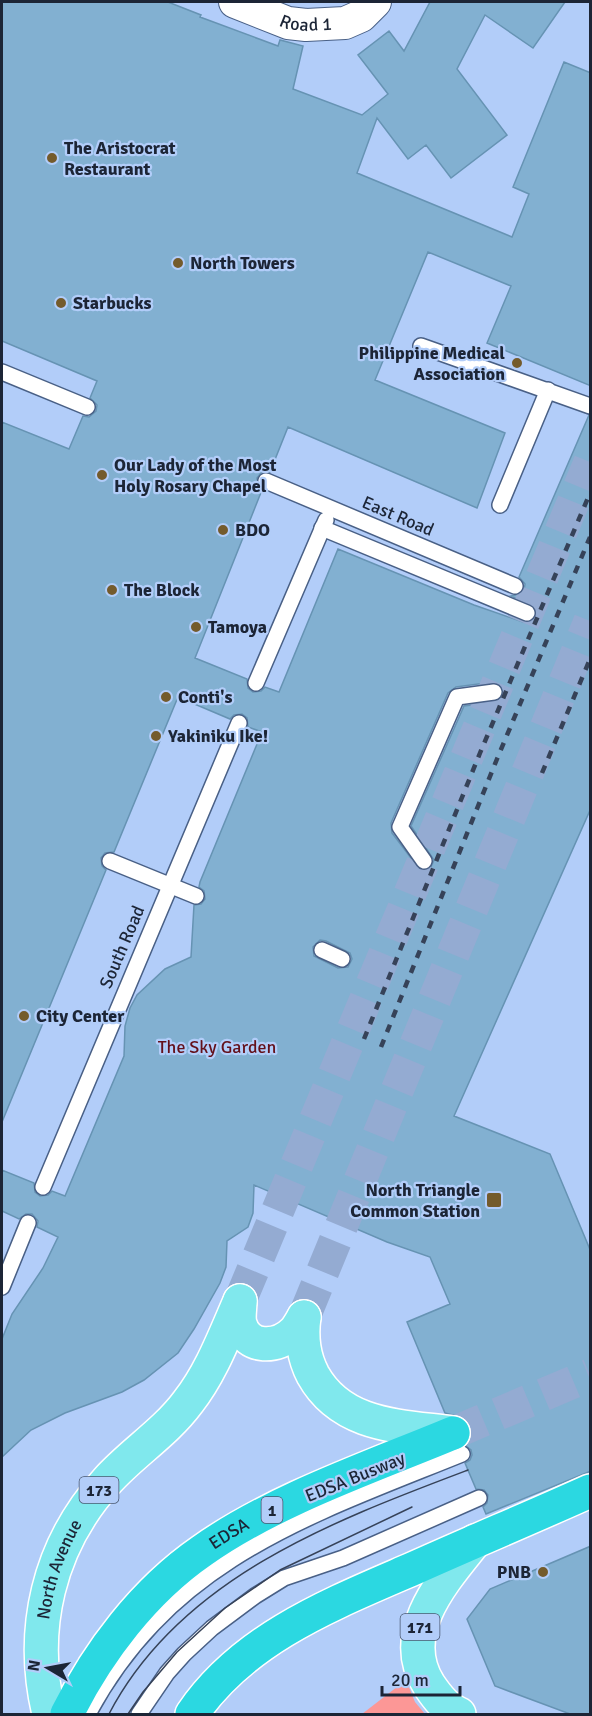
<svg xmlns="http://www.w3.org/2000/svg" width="592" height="1716" font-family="Signika,sans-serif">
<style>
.green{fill:#fc9796}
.building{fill:#82b0d1;stroke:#6693b3;stroke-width:1.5;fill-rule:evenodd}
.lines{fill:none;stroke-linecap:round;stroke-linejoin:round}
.primary-tunnel{stroke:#94abd2;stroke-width:33;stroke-dasharray:33 16;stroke-linecap:butt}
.highway-tunnel{stroke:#94abd2;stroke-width:33;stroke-dasharray:33 16;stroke-linecap:butt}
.lane-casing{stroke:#496086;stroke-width:18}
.street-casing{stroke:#496086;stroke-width:34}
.primary-casing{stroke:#fff;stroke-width:36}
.highway-casing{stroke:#fff;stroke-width:36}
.lane{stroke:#fff;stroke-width:15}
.street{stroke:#fff;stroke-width:32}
.primary{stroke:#80e8ed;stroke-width:33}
.highway{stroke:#2bd8e1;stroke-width:33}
.tram{stroke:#364258;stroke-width:1.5}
.rail{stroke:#364258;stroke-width:4.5;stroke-dasharray:8 8;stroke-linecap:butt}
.poi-dot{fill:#745b2c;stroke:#b2cdf9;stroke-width:2}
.labels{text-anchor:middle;stroke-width:4.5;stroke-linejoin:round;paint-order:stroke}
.shield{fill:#b2cdf9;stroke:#495770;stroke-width:1.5}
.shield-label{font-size:16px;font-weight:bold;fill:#1c2536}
.street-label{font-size:18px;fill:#1c2536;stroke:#b2cdf9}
.poi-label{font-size:18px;font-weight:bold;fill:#1c2536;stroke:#b2cdf9;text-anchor:start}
.park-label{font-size:18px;fill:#63101a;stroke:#b2cdf9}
</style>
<rect width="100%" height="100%" fill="#b2cdf9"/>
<polygon class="green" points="406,1680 415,1702 425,1714 362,1714"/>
<g class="building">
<path d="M 2,2 L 168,2 L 201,15 L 200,17 L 278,46 L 280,40 L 303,46 L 293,89 L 362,115 L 388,94 L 358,55 L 389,31 L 404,51 L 430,2 L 565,2 L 533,48 L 485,15 L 457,69 L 507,135 L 451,178 L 426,145 L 408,159 L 377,118 L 357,173 L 512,237 L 529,194 L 513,187 L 564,62 L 591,73 L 591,386 L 487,343 L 511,286 L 428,252 L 375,380 L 505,433 L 477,508 L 288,427 L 270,472 L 261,473 L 257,478 L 258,486 L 262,490 L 195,658 L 247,679 L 248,688 L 253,692 L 261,691 L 265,687 L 279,692 L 338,549 L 474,605 L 523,622 L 532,621 L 537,612 L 534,607 L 511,596 L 520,594 L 524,590 L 525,584 L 519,577 L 589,415 L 591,416 L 591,808 L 454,1116 L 550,1154 L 591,1252 L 591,1471 L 486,1514 L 483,1507 L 487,1503 L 488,1495 L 484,1490 L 476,1489 L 465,1463 L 470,1460 L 472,1455 L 471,1450 L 466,1446 L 471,1436 L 470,1426 L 464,1418 L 445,1413 L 407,1322 L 450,1304 L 430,1257 L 387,1242 L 254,1185 L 253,1213 L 248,1227 L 227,1241 L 226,1267 L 220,1283 L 194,1329 L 178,1353 L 144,1380 L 122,1392 L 65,1413 L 31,1430 L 2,1457 L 2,1339 L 12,1314 L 43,1268 L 58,1237 L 37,1227 L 38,1221 L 32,1214 L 26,1214 L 19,1219 L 2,1211 L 2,1170 L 34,1183 L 35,1192 L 40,1196 L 48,1195 L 52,1191 L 65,1196 L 124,1056 L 125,1026 L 130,1008 L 137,995 L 165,969 L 191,957 L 194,905 L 201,904 L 205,899 L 204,891 L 199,887 L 200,882 L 262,732 L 248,727 L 247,718 L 242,714 L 234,715 L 230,719 L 178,697 L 114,852 L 105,853 L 101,858 L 102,866 L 106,870 L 2,1122 L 2,422 L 69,449 L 83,416 L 89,417 L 96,411 L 97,405 L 90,398 L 97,381 L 2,341 ZM 493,682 L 502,687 L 503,696 L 495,702 L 464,706 L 411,826 L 434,860 L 430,869 L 420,870 L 392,833 L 391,823 L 448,693 L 456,687 ZM 320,940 L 326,941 L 350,953 L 352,959 L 348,967 L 338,968 L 314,956 L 313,947 Z"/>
<polygon points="591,1546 591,1714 570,1714 495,1686 467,1619 490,1589"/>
</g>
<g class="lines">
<g class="primary-tunnel">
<polyline points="240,1301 590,462"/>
<polyline points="304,1317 590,621"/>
</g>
<polyline class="highway-tunnel" points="453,1433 590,1375"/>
<g class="lane-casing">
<g id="lane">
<polyline points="421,346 590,406"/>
<polyline points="2,372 87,407"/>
<polyline points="266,481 515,586"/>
<polyline points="500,505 548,390"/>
<polyline points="322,528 527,613"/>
<polyline points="256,683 326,520"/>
<polyline points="110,861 196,896"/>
<polyline points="424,861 400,827 457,697 494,692"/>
<polyline points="322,950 342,959"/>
<polyline points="43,1187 239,723"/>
<polyline points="2,1287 28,1223"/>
<path d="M 88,1714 C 171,1559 309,1516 462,1454"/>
<polyline points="139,1714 167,1673 184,1654 212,1628 255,1596 284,1578 343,1558 479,1498"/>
</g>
</g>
<g class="street-casing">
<g id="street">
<path id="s1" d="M 235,2 L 288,23 L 306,25 L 345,23 L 361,16 L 375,2"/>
</g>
</g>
<g class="primary-casing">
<g id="primary">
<path d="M 240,1301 C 240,1309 238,1317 240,1324 C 247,1350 278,1348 294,1332 C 298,1328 301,1322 304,1317"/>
<path d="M 304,1317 C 301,1338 303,1356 313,1375 C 342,1427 400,1426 453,1433"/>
<path id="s2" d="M 49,1714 C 29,1630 48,1546 107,1481 C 132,1453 165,1433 188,1402 C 211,1373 225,1335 240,1301"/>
<path d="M 459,1714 C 446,1709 437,1697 429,1685 C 396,1633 443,1581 475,1541"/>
</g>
</g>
<g class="highway-casing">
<g id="highway">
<path id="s3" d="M 67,1714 C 98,1652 144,1591 202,1551 C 274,1500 371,1467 453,1433"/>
<path d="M 192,1714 C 243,1639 329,1605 410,1570 C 470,1543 530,1518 590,1491"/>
</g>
</g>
<use href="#lane" class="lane"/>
<use href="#street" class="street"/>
<use href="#primary" class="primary"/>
<use href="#highway" class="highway"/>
<g class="tram">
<path d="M 109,1714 C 180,1578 333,1521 468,1470"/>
<polyline points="128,1714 143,1692 177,1652 225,1608 280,1570 412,1507"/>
</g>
<g class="rail">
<polyline points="542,773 590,659"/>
<polyline points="364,1039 480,753 590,493"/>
<polyline points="381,1047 497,759 590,537"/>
</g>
</g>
<g class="poi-dot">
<circle cx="52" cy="158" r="6"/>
<circle cx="178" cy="263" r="6"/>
<circle cx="61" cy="303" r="6"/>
<circle cx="517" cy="363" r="6"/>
<circle cx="102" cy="475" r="6"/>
<circle cx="223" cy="530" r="6"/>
<circle cx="112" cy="590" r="6"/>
<circle cx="196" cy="627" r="6"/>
<circle cx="166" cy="697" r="6"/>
<circle cx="156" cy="736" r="6"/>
<circle cx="24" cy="1016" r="6"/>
<rect x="486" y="1192" width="16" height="16" rx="3"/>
<circle cx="543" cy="1572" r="6"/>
</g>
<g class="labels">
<g class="shield">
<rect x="79.5" y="1477" width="39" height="26" rx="4.5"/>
<rect x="261.5" y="1497" width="21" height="26" rx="4.5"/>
<rect x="400.5" y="1614" width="39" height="26" rx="4.5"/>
</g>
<g class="shield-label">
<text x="99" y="1496">173</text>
<text x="272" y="1516">1</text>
<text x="420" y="1633">171</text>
</g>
<g class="street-label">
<text dy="6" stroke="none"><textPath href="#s1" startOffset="75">Road 1</textPath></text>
<text transform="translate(398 516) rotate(23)" y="6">East Road</text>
<text transform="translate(122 947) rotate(-67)" y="6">South Road</text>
<text transform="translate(355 1477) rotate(-22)" y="6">EDSA Busway</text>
<text dy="6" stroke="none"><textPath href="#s3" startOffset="246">EDSA</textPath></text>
<text dy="6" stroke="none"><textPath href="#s2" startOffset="148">North Avenue</textPath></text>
</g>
<g class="poi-label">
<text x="64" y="154">The Aristocrat<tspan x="64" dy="21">Restaurant</tspan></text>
<text x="190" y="269">North Towers</text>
<text x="73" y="309">Starbucks</text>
<text x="505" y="359" text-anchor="end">Philippine Medical<tspan x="505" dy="21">Association</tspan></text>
<text x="114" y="471">Our Lady of the Most<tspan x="114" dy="21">Holy Rosary Chapel</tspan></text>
<text x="235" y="536">BDO</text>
<text x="124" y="596">The Block</text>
<text x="208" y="633">Tamoya</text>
<text x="178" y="703">Conti's</text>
<text x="168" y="742">Yakiniku Ike!</text>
<text x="36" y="1022">City Center</text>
<text x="480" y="1196" text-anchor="end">North Triangle<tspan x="480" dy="21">Common Station</tspan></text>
<text x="531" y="1578" text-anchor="end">PNB</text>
</g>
<g class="park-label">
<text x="217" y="1053">The Sky Garden</text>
</g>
</g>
<rect width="592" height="1716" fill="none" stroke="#1c2536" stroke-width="6"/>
<g transform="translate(48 1668) rotate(280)" stroke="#b2cdf9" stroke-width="4.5" paint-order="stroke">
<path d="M0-4.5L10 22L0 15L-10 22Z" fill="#1c2536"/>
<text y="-9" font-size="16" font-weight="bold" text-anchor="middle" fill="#1c2536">N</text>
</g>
<path d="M382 1686v9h78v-9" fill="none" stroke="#1c2536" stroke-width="3"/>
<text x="391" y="1686" font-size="18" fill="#1c2536" stroke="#b2cdf9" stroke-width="4.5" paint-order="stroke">20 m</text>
</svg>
